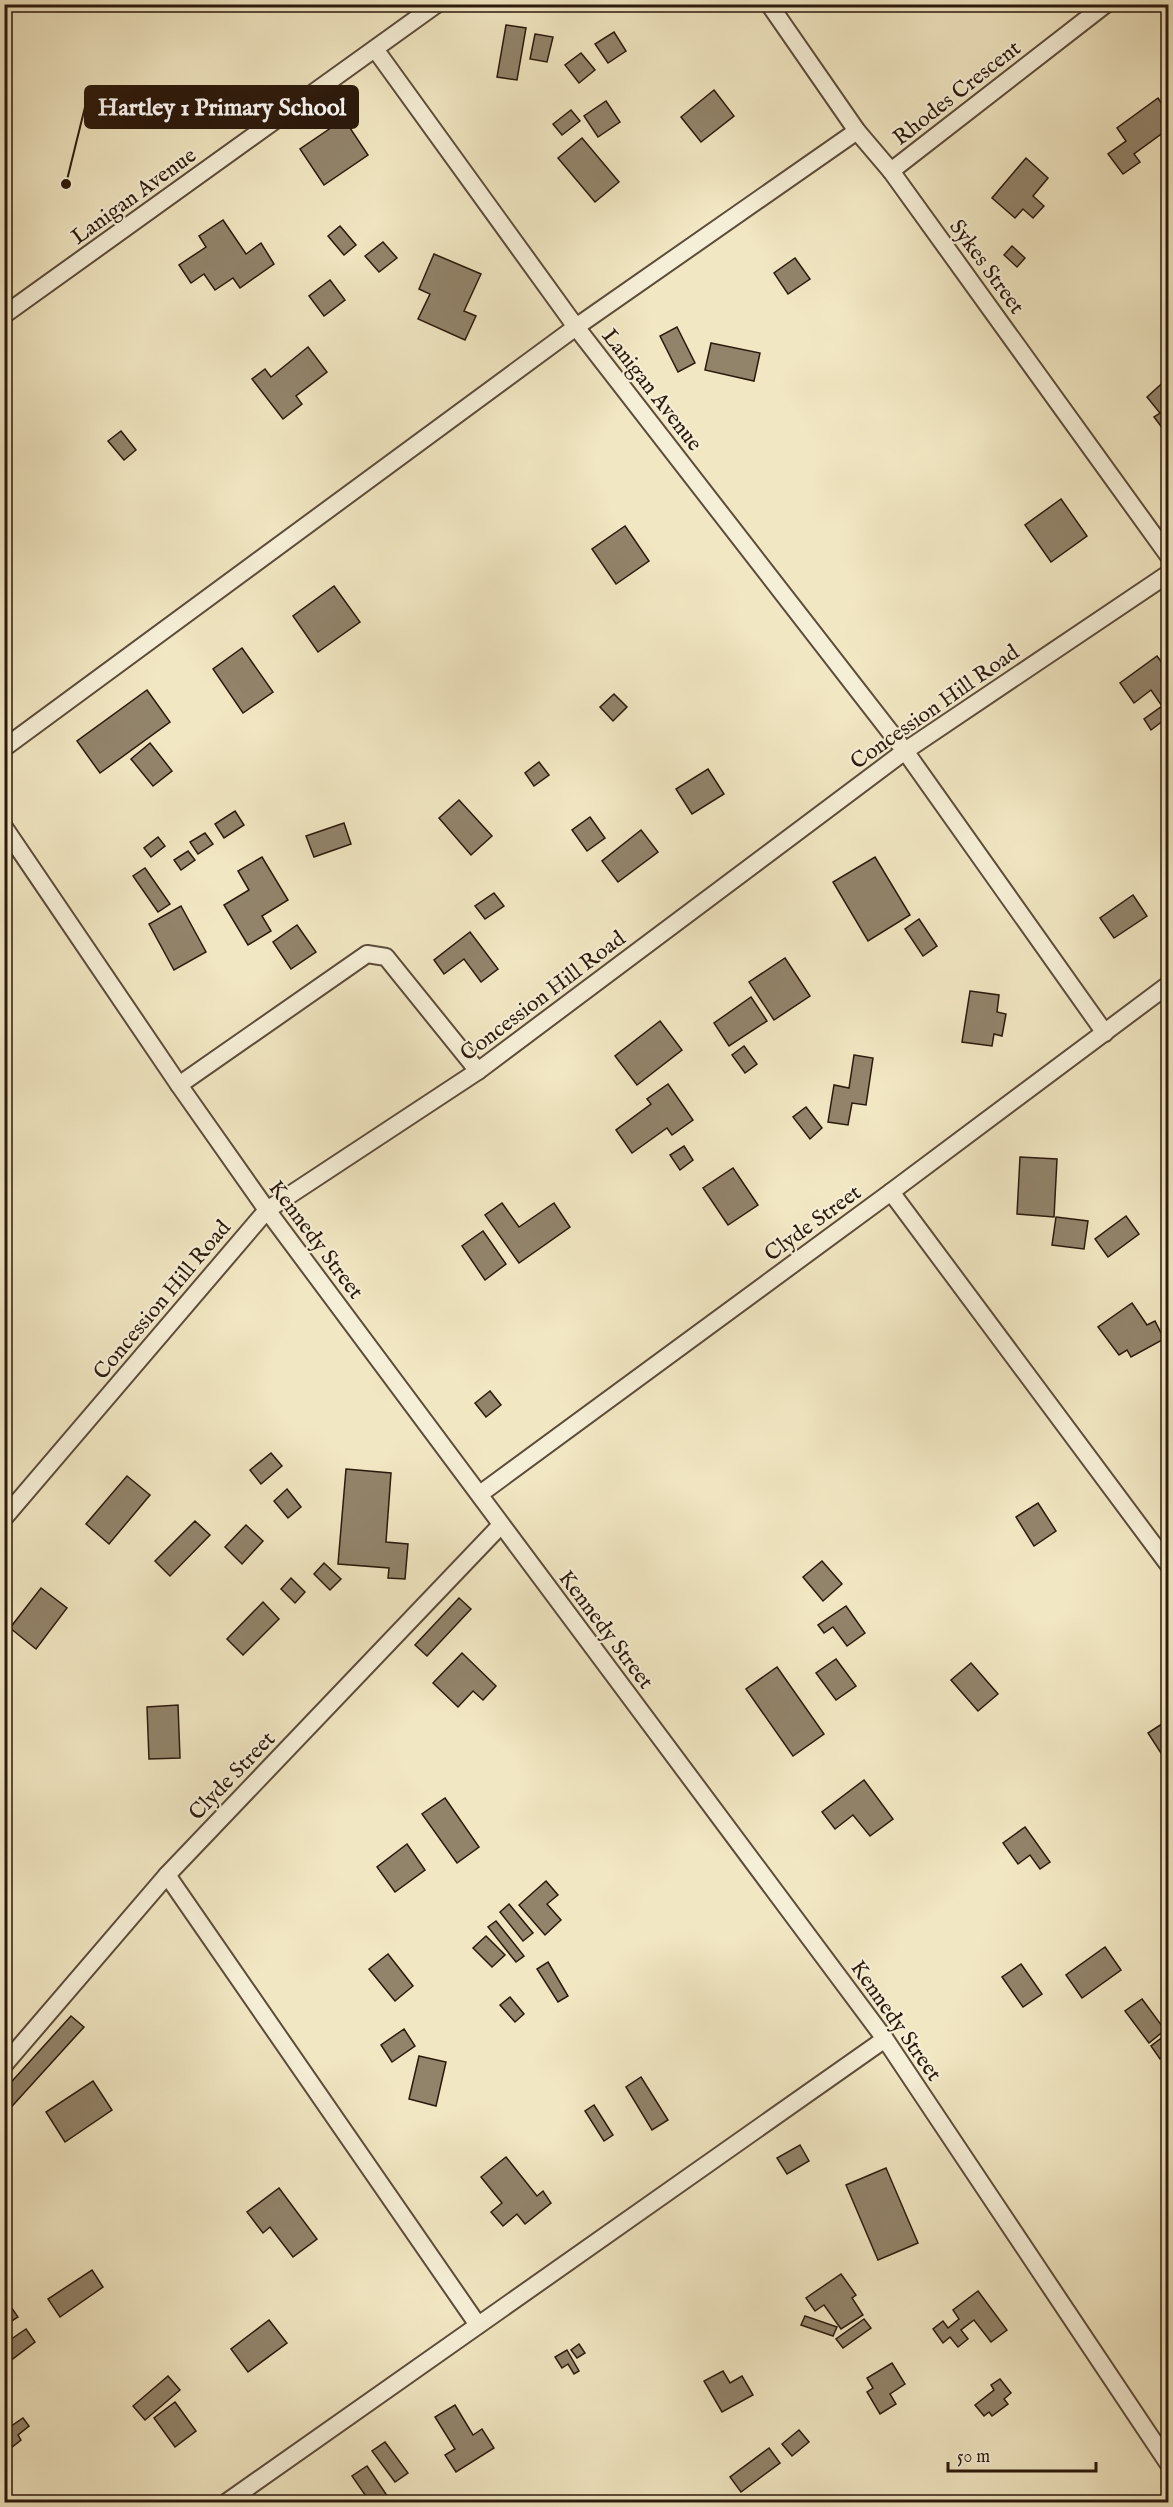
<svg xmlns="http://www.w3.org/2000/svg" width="1173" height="2507" font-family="'IM FELL English',serif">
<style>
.building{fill:#92846b;stroke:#2b190c;stroke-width:1.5}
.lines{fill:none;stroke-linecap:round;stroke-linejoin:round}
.street-casing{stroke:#5c4c3a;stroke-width:20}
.street{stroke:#f6efd7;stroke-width:16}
.labels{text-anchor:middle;stroke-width:4.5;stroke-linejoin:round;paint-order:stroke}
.street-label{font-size:22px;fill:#2b190c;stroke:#f6efd7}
.leader{fill:none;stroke:#2b190c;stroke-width:2}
.callout-dot{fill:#2b190c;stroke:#f6efd7;stroke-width:2}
.callout{fill:#2b190c;stroke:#2b190c;stroke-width:2}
.callout-label{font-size:24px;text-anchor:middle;font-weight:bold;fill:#fff}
</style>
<rect width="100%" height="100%" fill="#f1e7c2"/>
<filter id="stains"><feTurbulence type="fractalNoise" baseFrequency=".00333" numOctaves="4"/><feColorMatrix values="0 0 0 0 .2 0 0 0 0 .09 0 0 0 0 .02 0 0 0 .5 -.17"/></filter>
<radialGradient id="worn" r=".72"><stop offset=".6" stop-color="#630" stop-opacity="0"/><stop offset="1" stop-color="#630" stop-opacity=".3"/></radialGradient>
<g class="building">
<polygon points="506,25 526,28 517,80 497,77"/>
<polygon points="614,32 626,51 608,63 595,44"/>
<polygon points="535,34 553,37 547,62 530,59"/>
<polygon points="581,53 595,70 579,83 565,65"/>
<polygon points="714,90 734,116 701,142 681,117"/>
<polygon points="1158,98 1168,113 1168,129 1134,154 1140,162 1123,174 1108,154 1126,141 1117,128"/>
<polygon points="606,101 620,122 598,137 584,116"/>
<polygon points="571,110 580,121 562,135 553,124"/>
<polygon points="344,119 368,155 324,185 300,149"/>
<polygon points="582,138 619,182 595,202 558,158"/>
<polygon points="1026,158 1048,178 1033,196 1044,206 1033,218 1023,209 1015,218 992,198"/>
<polygon points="223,220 246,254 261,243 274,264 240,288 233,278 215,290 204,274 191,283 179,265 206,247 199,236"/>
<polygon points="340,226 356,245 344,255 328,236"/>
<polygon points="383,242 397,258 379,272 365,256"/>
<polygon points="1012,246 1025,258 1017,267 1004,255"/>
<polygon points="434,254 481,274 464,311 476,316 465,340 418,319 430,294 419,289"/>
<polygon points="795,258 810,279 788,294 774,273"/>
<polygon points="330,280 345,300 324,316 309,296"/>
<polygon points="677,327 695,363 678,372 660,336"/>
<polygon points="711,343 760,353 754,381 705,370"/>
<polygon points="308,347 327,372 296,396 302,404 283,419 252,379 265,369 271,377"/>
<polygon points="1168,378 1168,432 1166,433 1154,417 1160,413 1147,397"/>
<polygon points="121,431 136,450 124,460 108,441"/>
<polygon points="1061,499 1087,536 1051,562 1025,525"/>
<polygon points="625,526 649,561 616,584 592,549"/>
<polygon points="334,586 360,622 318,652 293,616"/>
<polygon points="242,648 273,692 243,713 213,669"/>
<polygon points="1157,656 1168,671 1168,717 1151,730 1144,719 1162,706 1151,690 1134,703 1120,683"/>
<polygon points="147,690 170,722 100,773 77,741"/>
<polygon points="614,694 627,707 613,721 600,707"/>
<polygon points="150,743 172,771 153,786 131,759"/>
<polygon points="539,762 549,775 534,786 525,773"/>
<polygon points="708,769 724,794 692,814 676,789"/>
<polygon points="459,800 492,836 471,855 439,818"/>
<polygon points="235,811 244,825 224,838 215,824"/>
<polygon points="590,817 605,838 587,851 572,830"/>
<polygon points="344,823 351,844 314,857 306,836"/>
<polygon points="641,830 658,852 618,882 602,861"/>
<polygon points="205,833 213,844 198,854 190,842"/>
<polygon points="158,837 165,846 151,857 144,848"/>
<polygon points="188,851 195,860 181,870 174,860"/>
<polygon points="262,857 288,900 262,916 271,931 248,945 224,905 249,890 238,871"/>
<polygon points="875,857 910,915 868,941 833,882"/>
<polygon points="145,868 170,904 158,912 133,876"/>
<polygon points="494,893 504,906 485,919 475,906"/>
<polygon points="1133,895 1147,916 1114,938 1100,918"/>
<polygon points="181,906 206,952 174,970 149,924"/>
<polygon points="919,919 937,946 923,956 905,929"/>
<polygon points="297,925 316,952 291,969 273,942"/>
<polygon points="470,932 498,969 481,982 464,959 444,974 434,960"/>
<polygon points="785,958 810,996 774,1020 749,982"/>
<polygon points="970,991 999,995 997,1012 1006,1014 1002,1036 994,1034 992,1046 962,1042"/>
<polygon points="751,997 767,1021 729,1046 714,1023"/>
<polygon points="660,1021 682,1050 637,1085 615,1056"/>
<polygon points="744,1046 757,1064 745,1073 732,1055"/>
<polygon points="854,1055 873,1058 866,1105 852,1103 848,1125 828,1122 834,1085 849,1088"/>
<polygon points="668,1084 693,1120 672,1135 667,1128 632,1153 616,1130 651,1104 647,1099"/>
<polygon points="806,1107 822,1128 810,1139 793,1117"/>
<polygon points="684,1146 693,1160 680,1170 670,1155"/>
<polygon points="1020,1157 1057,1159 1054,1217 1017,1214"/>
<polygon points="733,1168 758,1205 728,1225 703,1188"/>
<polygon points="502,1203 519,1227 554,1203 570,1227 519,1263 485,1215"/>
<polygon points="1126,1216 1139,1234 1108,1257 1095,1239"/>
<polygon points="1056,1217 1088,1221 1084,1249 1052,1245"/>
<polygon points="483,1231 506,1264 485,1280 462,1246"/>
<polygon points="1132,1303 1147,1325 1155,1321 1164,1339 1131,1357 1127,1350 1119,1355 1098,1327"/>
<polygon points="490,1391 501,1405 486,1417 475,1403"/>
<polygon points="271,1453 282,1466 261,1484 250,1470"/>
<polygon points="346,1469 391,1473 386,1542 408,1544 405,1579 388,1578 389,1568 338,1564"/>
<polygon points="127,1476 150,1495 109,1544 86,1524"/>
<polygon points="287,1489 301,1507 288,1518 274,1501"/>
<polygon points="1038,1503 1056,1531 1034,1546 1016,1517"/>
<polygon points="195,1521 210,1535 170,1576 155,1561"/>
<polygon points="246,1525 263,1541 242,1564 225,1547"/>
<polygon points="822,1561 842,1584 823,1601 803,1577"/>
<polygon points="324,1563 341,1579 330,1590 314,1574"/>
<polygon points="291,1578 305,1592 295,1603 281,1589"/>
<polygon points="41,1588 67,1608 36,1649 10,1628"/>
<polygon points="459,1598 471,1609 427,1656 415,1645"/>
<polygon points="263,1602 279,1619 243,1655 227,1639"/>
<polygon points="846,1606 865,1633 847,1646 833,1627 824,1633 818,1625"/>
<polygon points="462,1653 496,1686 483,1700 473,1691 458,1707 433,1683"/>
<polygon points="836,1659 856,1686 836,1700 816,1673"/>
<polygon points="971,1663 998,1694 978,1711 951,1680"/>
<polygon points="777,1667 824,1734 793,1756 746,1689"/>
<polygon points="178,1705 180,1758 149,1759 147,1707"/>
<polygon points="1168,1720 1168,1764 1148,1733"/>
<polygon points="864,1780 893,1819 870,1836 853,1815 835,1829 822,1812"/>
<polygon points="445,1798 479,1847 457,1863 422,1814"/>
<polygon points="1025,1827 1050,1862 1040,1869 1030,1855 1018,1864 1003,1843"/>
<polygon points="407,1844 425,1870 395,1892 377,1867"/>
<polygon points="546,1881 558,1895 547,1904 561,1920 545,1935 519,1905"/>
<polygon points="509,1904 533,1933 523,1941 500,1912"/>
<polygon points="496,1921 524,1956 516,1962 488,1927"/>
<polygon points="486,1936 505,1955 492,1967 473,1948"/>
<polygon points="1105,1947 1121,1970 1082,1998 1066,1975"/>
<polygon points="388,1954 413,1986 395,2001 369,1969"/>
<polygon points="548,1962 568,1996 558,2002 537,1969"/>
<polygon points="1021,1964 1042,1994 1023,2007 1002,1977"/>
<polygon points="510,1997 524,2014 515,2022 500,2005"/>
<polygon points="1142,1999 1165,2030 1149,2043 1125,2011"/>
<polygon points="71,2016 84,2027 4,2115 4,2090"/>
<polygon points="404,2029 415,2046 392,2062 381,2045"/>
<polygon points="1168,2033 1168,2052 1160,2059 1151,2046"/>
<polygon points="419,2056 446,2062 436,2106 409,2099"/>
<polygon points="641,2077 668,2120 652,2130 626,2087"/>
<polygon points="93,2081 112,2110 65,2142 46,2112"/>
<polygon points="594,2105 613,2135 604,2141 585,2111"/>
<polygon points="800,2145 809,2161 787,2174 777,2158"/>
<polygon points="506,2157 537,2196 543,2191 551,2203 525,2224 517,2214 503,2226 491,2212 502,2203 481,2177"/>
<polygon points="886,2168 918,2243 878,2260 846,2185"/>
<polygon points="279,2188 317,2239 293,2257 270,2227 263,2233 247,2212"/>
<polygon points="92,2270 103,2287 60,2317 48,2299"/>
<polygon points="841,2274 856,2295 852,2298 863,2315 841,2329 824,2305 815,2311 806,2298"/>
<polygon points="978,2291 1007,2330 991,2342 974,2320 961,2330 968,2339 958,2347 950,2337 943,2343 933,2329 943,2321 948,2328 959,2319 953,2310"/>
<polygon points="4,2297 18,2317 4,2326"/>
<polygon points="805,2316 837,2327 833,2336 801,2325"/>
<polygon points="864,2319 871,2328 843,2348 836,2339"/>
<polygon points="269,2320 287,2343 248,2372 231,2349"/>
<polygon points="26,2329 35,2342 6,2364 4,2344"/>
<polygon points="579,2344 585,2353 577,2358 571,2350"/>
<polygon points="567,2350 579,2371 574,2374 568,2364 562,2368 555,2357"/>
<polygon points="892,2363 905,2384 890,2394 896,2404 880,2414 867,2392 873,2388 867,2378"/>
<polygon points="723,2371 730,2383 742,2376 753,2395 722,2412 704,2381"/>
<polygon points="168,2376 180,2390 145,2420 133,2406"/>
<polygon points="1000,2379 1011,2393 1004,2399 1008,2404 992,2416 989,2412 984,2416 975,2405 994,2390 991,2385"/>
<polygon points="175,2402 196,2431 175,2447 154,2418"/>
<polygon points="455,2405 473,2435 482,2429 494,2448 456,2472 445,2455 455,2449 435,2417"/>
<polygon points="23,2418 29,2426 18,2435 21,2440 11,2448 4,2441 4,2431"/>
<polygon points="799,2430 809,2442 792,2456 782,2444"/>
<polygon points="385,2442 408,2473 395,2482 372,2451"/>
<polygon points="769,2448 780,2463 741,2492 730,2477"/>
<polygon points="367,2466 390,2500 386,2502 370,2502 352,2476"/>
</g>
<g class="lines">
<g class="street-casing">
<g id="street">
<polyline points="769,4 857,131 891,171 1168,555"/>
<polyline points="375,49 576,327 905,751 1105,1033"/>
<polyline points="891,171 1106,4"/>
<polyline points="4,315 437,4"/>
<polyline points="4,748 576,327 857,131"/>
<polyline points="4,827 179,1085 267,1210 885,2039 1168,2463"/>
<polyline points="179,1085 367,954 386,957 478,1071"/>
<polyline points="891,1192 1168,1564"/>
<polyline points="480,1494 891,1192 1168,985"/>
<polyline points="4,1518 267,1210 478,1071 905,751 1168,574"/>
<polyline points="167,1875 478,2325"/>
<polyline points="4,2065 167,1875 501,1525"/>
<polyline points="227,2502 885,2039"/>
</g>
</g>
<use href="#street" class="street"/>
</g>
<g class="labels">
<g class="street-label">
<text transform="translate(956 92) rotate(-38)" y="8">Rhodes Crescent</text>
<text transform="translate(133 195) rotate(-36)" y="8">Lanigan Avenue</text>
<text transform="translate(988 266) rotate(54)" y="8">Sykes Street</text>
<text transform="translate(653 389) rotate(52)" y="8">Lanigan Avenue</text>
<text transform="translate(934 706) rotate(-35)" y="8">Concession Hill Road</text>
<text transform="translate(542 995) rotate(-37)" y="8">Concession Hill Road</text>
<text transform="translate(812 1222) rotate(-36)" y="8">Clyde Street</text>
<text transform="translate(317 1239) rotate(53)" y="8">Kennedy Street</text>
<text transform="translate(161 1299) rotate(-50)" y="8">Concession Hill Road</text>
<text transform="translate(607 1629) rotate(53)" y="8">Kennedy Street</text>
<text transform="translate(231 1775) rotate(-46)" y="8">Clyde Street</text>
<text transform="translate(897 2020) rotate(55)" y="8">Kennedy Street</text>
</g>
</g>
<path class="leader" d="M66 184L85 107"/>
<circle class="callout-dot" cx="66" cy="184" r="6"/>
<rect class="callout" x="85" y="86" width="273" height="42" rx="6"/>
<g class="callout-label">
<text x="222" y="115">Hartley 1 Primary School</text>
</g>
<rect width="1173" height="2507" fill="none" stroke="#f1e7c2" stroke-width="24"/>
<rect x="6" y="6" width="1161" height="2495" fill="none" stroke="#2b190c" stroke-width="3"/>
<rect x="12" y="12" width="1149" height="2483" fill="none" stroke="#2b190c" stroke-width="1.5"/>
<path d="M948 2462v9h148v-9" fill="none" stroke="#2b190c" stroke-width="3"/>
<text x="957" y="2462" font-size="18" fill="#2b190c" stroke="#f6efd7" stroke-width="4.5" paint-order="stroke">50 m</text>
<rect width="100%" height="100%" filter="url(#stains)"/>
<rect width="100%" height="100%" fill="url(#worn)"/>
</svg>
